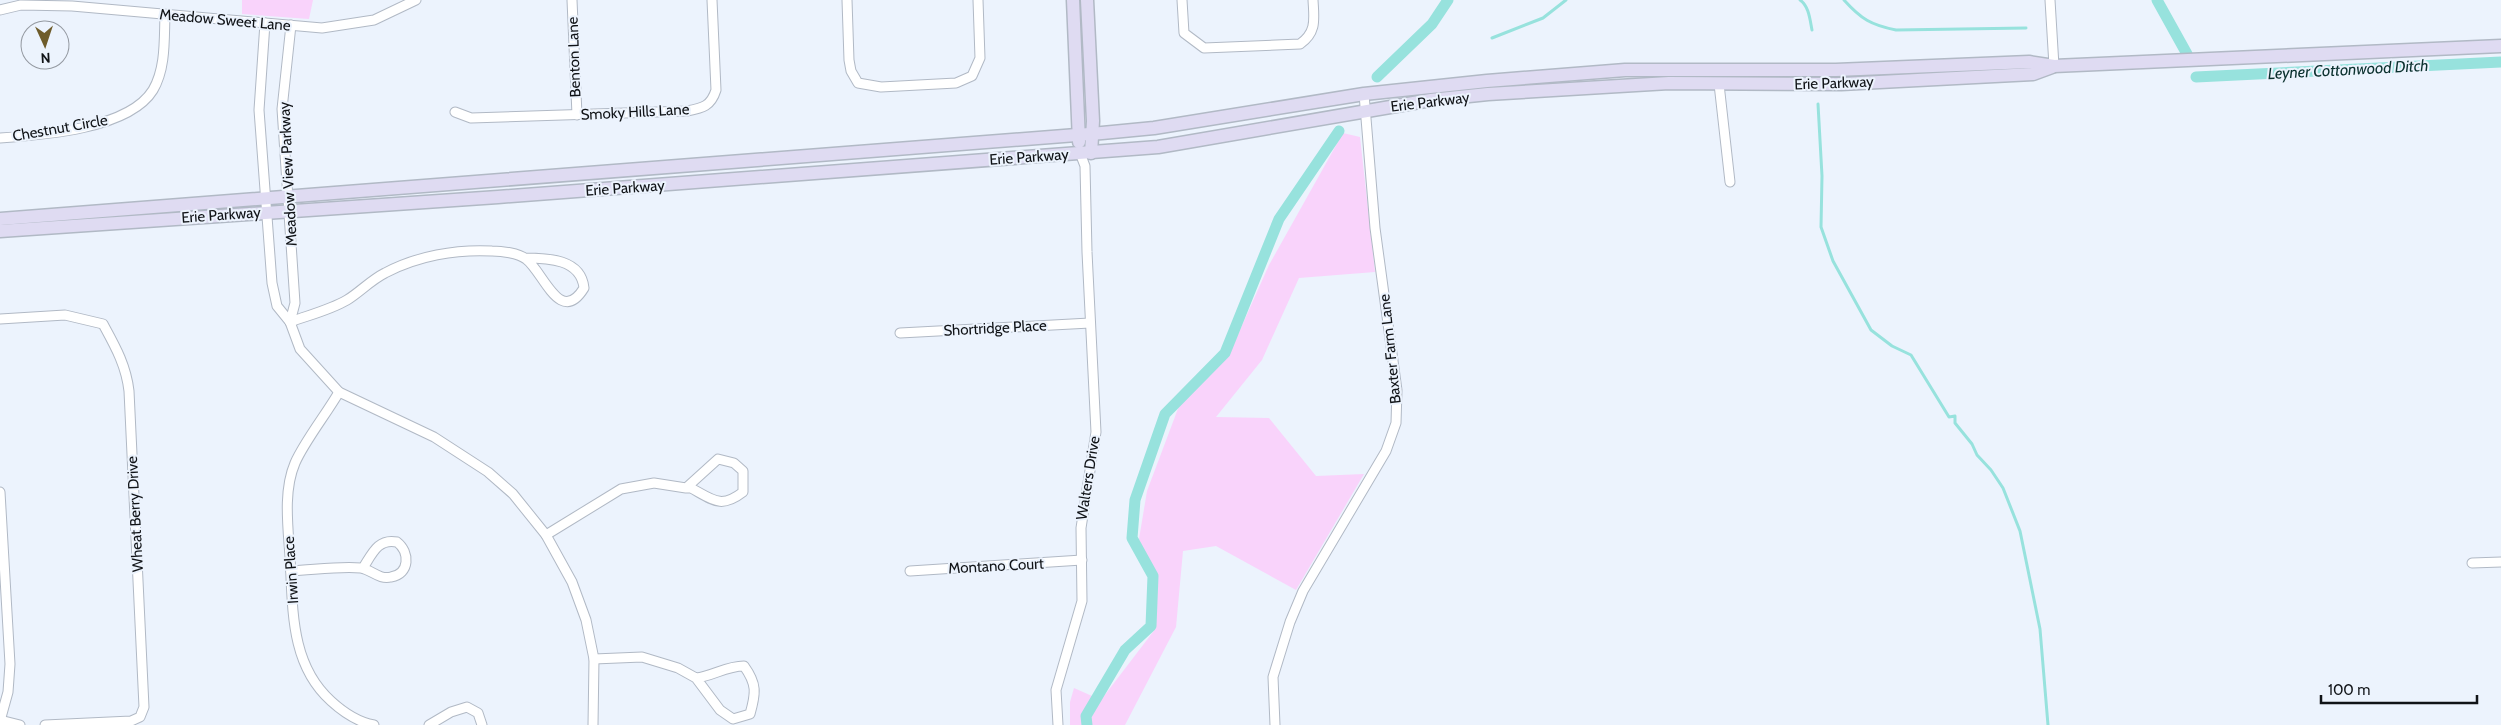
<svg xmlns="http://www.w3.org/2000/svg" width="2501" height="725" font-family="Cabin,sans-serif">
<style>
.green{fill:#f9d3fb}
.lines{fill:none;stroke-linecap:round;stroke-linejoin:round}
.stream{stroke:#97e2dd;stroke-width:3}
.canal{stroke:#97e2dd;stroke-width:11}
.street-casing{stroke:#b1b9c5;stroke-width:11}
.secondary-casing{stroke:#b1b9c5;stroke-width:15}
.street{stroke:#fff;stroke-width:9}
.secondary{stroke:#dfdbf2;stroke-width:12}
.labels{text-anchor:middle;stroke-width:4;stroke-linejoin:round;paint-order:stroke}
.street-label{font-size:15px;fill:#101317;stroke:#ecf3fd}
.water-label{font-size:16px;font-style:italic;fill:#0a302e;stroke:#ecf3fd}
</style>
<rect width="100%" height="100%" fill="#ecf3fd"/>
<g class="green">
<polygon points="242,0 313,0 309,19 242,14"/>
<polygon points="1343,133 1360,137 1375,272 1299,278 1262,360 1216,417 1269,418 1316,476 1364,474 1296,590 1216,546 1183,551 1176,627 1125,725 1070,725 1070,702 1074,688 1101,700 1156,628 1155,579 1139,539 1147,491 1179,406 1228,357 1269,265"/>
</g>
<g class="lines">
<g class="stream">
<path d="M 1800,0 C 1809,6 1810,20 1812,30"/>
<path d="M 1844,0 C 1861,19 1871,25 1896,30 L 2026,28"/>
<polyline points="1492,38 1543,18 1566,0"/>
<polyline points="1818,104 1822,176 1821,227 1833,261 1871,330 1892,346 1911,355 1949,417 1955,416 1955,423 1972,444 1977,455 1991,470 2003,488 2020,531 2040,629 2048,725"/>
</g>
<g class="canal">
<polyline points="2157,0 2187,54"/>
<polyline points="1377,77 1432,24 1448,0"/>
<polyline points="2196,77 2501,62"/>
<polyline points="1087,725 1086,716 1125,650 1151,626 1153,576 1132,538 1135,500 1165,414 1225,353 1279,219 1339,131"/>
</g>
<g class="street-casing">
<g id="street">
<polyline points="572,0 577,115"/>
<polyline points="847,0 849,60 851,71 858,83 881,87 956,83 972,76 980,58 978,0"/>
<path d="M 1182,0 L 1184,33 L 1204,48 L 1300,44 C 1317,32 1314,19 1313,0"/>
<polyline points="2050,0 2054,66"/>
<polyline points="0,10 21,5 72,6 322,28 374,20 416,0"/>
<polyline points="265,23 259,110 272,283 277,306 290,322 300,349 339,392 434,437 488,472 513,494 546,535 572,582 586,620 594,659 593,725"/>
<polyline points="1719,84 1730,182"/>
<path d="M 455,112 L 471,118 L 687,111 C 703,108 711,106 716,90 L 712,0"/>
<path d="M 0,138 C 43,135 129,129 153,90 C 166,68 164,39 165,15"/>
<path d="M 0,319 L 65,315 L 103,324 C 115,346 126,365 129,391 L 144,707 L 140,717 L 131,721 L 45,725"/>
<path d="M 290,322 C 309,315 330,310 347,300 C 360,292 371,280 385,273 C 417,256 456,249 492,251 C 502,251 518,253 526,259 C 543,271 560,327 584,288 C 581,259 548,258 525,258"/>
<polyline points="290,322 295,303 282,109 291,25"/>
<polyline points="900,333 1090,323"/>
<path d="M 339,392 C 327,413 304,442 295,463 C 283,491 288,527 290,557 C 293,609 290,664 331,701 C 343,712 358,722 374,725"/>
<polyline points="0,492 10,664 8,692 0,721"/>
<path d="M 546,535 L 621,489 L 654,483 L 686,488 L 691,488 C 713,500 721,509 743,492 L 743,471 L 734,463 L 718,459 L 686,488"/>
<polyline points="2472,563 2501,562"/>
<path d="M 291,571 C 314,570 339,566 361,568 C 372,570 379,580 391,577 C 410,574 410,552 397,542 C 378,538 372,554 363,568"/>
<polyline points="910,571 1082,560"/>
<path d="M 594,659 L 642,657 L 678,668 L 696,678 L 720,710 L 733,719 L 750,714 C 756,693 757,684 744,666 C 726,666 713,676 696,678"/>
<polyline points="0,720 20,725"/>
<polyline points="429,725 451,712 467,707 478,713 482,725"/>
<polyline points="1058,725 1056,690 1082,601 1081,528 1096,432 1087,252 1085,166 1080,153"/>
<polyline points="1275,725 1273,677 1290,622 1303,591 1386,451 1396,423 1397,390 1375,228 1364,94"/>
</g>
</g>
<g class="secondary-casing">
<g id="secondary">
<polyline points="1073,0 1079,142"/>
<polyline points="1087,0 1093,121 1091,153"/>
<polyline points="0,219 1102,133 1154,128 1364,94 1487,81 1625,70 1836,70 2029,62 2054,66 2501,46"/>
<polyline points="0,231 498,197 1158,147 1431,100 1488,94 1669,83 1841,84 2033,74 2052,67"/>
</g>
</g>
<use href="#street" class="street"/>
<use href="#secondary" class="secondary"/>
</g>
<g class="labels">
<g class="street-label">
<text transform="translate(225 20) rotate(5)" y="5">Meadow Sweet Lane</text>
<text transform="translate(574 57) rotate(-92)" y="5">Benton Lane</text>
<text transform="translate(1834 83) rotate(-2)" y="5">Erie Parkway</text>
<text transform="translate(1430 102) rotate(-7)" y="5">Erie Parkway</text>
<text transform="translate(635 112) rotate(-3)" y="5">Smoky Hills Lane</text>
<text transform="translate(60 128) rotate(-10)" y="5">Chestnut Circle</text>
<text transform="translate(1029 157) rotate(-4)" y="5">Erie Parkway</text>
<text transform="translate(288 174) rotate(-93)" y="5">Meadow View Parkway</text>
<text transform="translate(625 188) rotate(-4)" y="5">Erie Parkway</text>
<text transform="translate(221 215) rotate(-4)" y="5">Erie Parkway</text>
<text transform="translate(995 328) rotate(-3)" y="5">Shortridge Place</text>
<text transform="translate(1390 349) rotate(-96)" y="5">Baxter Farm Lane</text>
<text transform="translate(1088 478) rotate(-81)" y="5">Walters Drive</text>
<text transform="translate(135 514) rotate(-93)" y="5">Wheat Berry Drive</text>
<text transform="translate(996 566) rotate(-3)" y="5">Montano Court</text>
<text transform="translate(291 570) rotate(-94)" y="5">Irwin Place</text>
</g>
<g class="water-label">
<text transform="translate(2348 69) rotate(-3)" y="6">Leyner Cottonwood Ditch</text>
</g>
</g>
<g transform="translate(45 45) rotate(177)"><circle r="24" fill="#ecf3fd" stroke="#9499a1"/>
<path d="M0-4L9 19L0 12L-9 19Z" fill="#6e5c2b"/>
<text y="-8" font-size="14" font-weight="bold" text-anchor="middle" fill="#101317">N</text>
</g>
<path d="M2321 695v8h156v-8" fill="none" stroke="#101317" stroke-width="2.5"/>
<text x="2328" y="695" font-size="15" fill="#101317" stroke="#ecf3fd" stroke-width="4" paint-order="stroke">100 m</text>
</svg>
